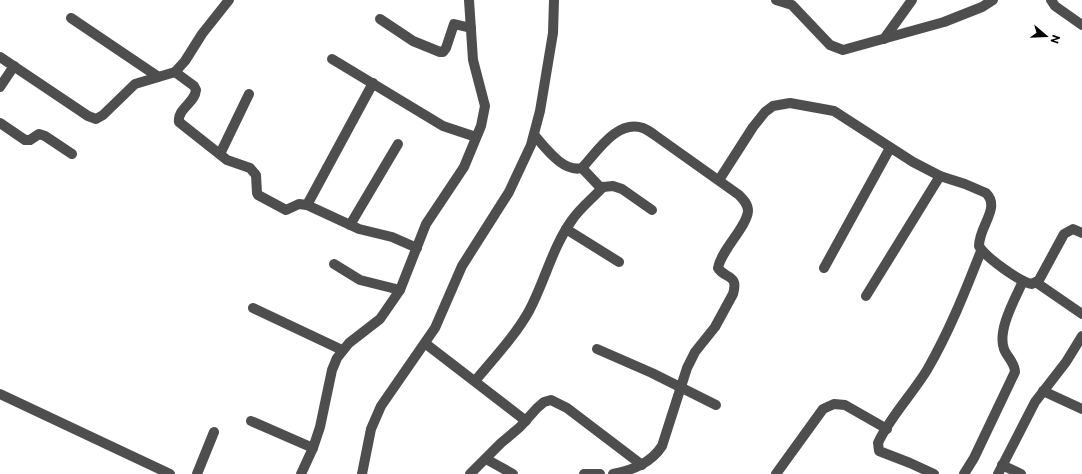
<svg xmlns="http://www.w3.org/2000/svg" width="1082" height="474" font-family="Commissioner,sans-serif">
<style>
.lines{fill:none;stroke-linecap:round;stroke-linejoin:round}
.minor{stroke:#4e4e4e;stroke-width:10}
</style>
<rect width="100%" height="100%" fill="#fff"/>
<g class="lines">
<g class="minor">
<polyline points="776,0 792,5 830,45 843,50 944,22 982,7 993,0"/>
<polyline points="1051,0 1055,6 1082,25"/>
<polyline points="71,18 157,76"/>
<polyline points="380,19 413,41 440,52 443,52 446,48 454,24 471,28"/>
<polyline points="884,39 912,0"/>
<polyline points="0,57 88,116 96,119 103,115 135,84 175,72 185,61 202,34 229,0"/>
<polyline points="332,59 443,126 476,137"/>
<path d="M 175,72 L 194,86 L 196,90 C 195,103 177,109 179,122 L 227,160 L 250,168 L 256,175 L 257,193 L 258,195 L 286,210 L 299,204 L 307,205 L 359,229 L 392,237 L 417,248"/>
<polyline points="0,87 14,66"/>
<polyline points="0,123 25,140 30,140 39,134 45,136 72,154"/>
<path d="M 534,135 C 545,147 563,173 582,168 C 597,152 617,119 643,128 C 648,130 652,133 656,136 L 739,195 C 743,199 748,204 748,211 C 747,227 721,250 718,268 C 725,279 739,274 733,294 L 715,327 L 695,352 L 687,368 L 662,446 C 651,463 633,470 613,474"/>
<polyline points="220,154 249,94"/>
<polyline points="582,168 599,186 603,187 613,186 622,189 652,210"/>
<path d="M 719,180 L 753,127 L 765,112 L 773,106 L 790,103 L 834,111 L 913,162 L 940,176 L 965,184 L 986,193 C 1001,208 979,226 979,246 C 985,257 1020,282 1032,284 L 1039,280 L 1064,234 L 1073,229 L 1082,233"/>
<polyline points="307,205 373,83"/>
<polyline points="350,225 398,144"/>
<polyline points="566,229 619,262"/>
<polyline points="334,264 360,280 400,290"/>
<polyline points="824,268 890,148"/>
<polyline points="1037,283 1082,314"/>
<polyline points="866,296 940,176"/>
<polyline points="253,308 342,350"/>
<polyline points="426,344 526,421"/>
<polyline points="597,349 652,373 716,405"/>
<path d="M 475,381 C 494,358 515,336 529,311 C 545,281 552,248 572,220 C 580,208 593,198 603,187"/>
<polyline points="1043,391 1082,409"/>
<polyline points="0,394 170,474"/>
<polyline points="251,421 313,448"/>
<polyline points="486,459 513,474"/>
<polyline points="1002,465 1021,474"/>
<polyline points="197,474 214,432"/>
<polyline points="301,474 313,448 320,427 332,370 337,358 349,343 380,319 400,290 426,224 464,167 481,126 485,106 473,60 469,0"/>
<polyline points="362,474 371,429 381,406 435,328 462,266 509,192 531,145 540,111 553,33 554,0"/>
<polyline points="470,474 501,443 520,427 537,408 544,402 551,400 567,408 642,465"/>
<polyline points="584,474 600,474"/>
<polyline points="776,474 823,409 834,404 845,405 887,429"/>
<path d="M 934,474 L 910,463 L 879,451 L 878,443 C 888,420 913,393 927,370 C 949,332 965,292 981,251"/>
<path d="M 964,474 L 974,458 L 1015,372 C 1015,363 1007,357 1004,349 C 997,330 1015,299 1023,281"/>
<polyline points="998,474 1035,402 1066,362 1082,336"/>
</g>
</g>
<g transform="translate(1046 36) rotate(109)" stroke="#ffffff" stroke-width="3" paint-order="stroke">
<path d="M0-3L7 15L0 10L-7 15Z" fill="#000000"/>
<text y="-6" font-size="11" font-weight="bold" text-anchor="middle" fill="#000000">N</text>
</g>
</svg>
